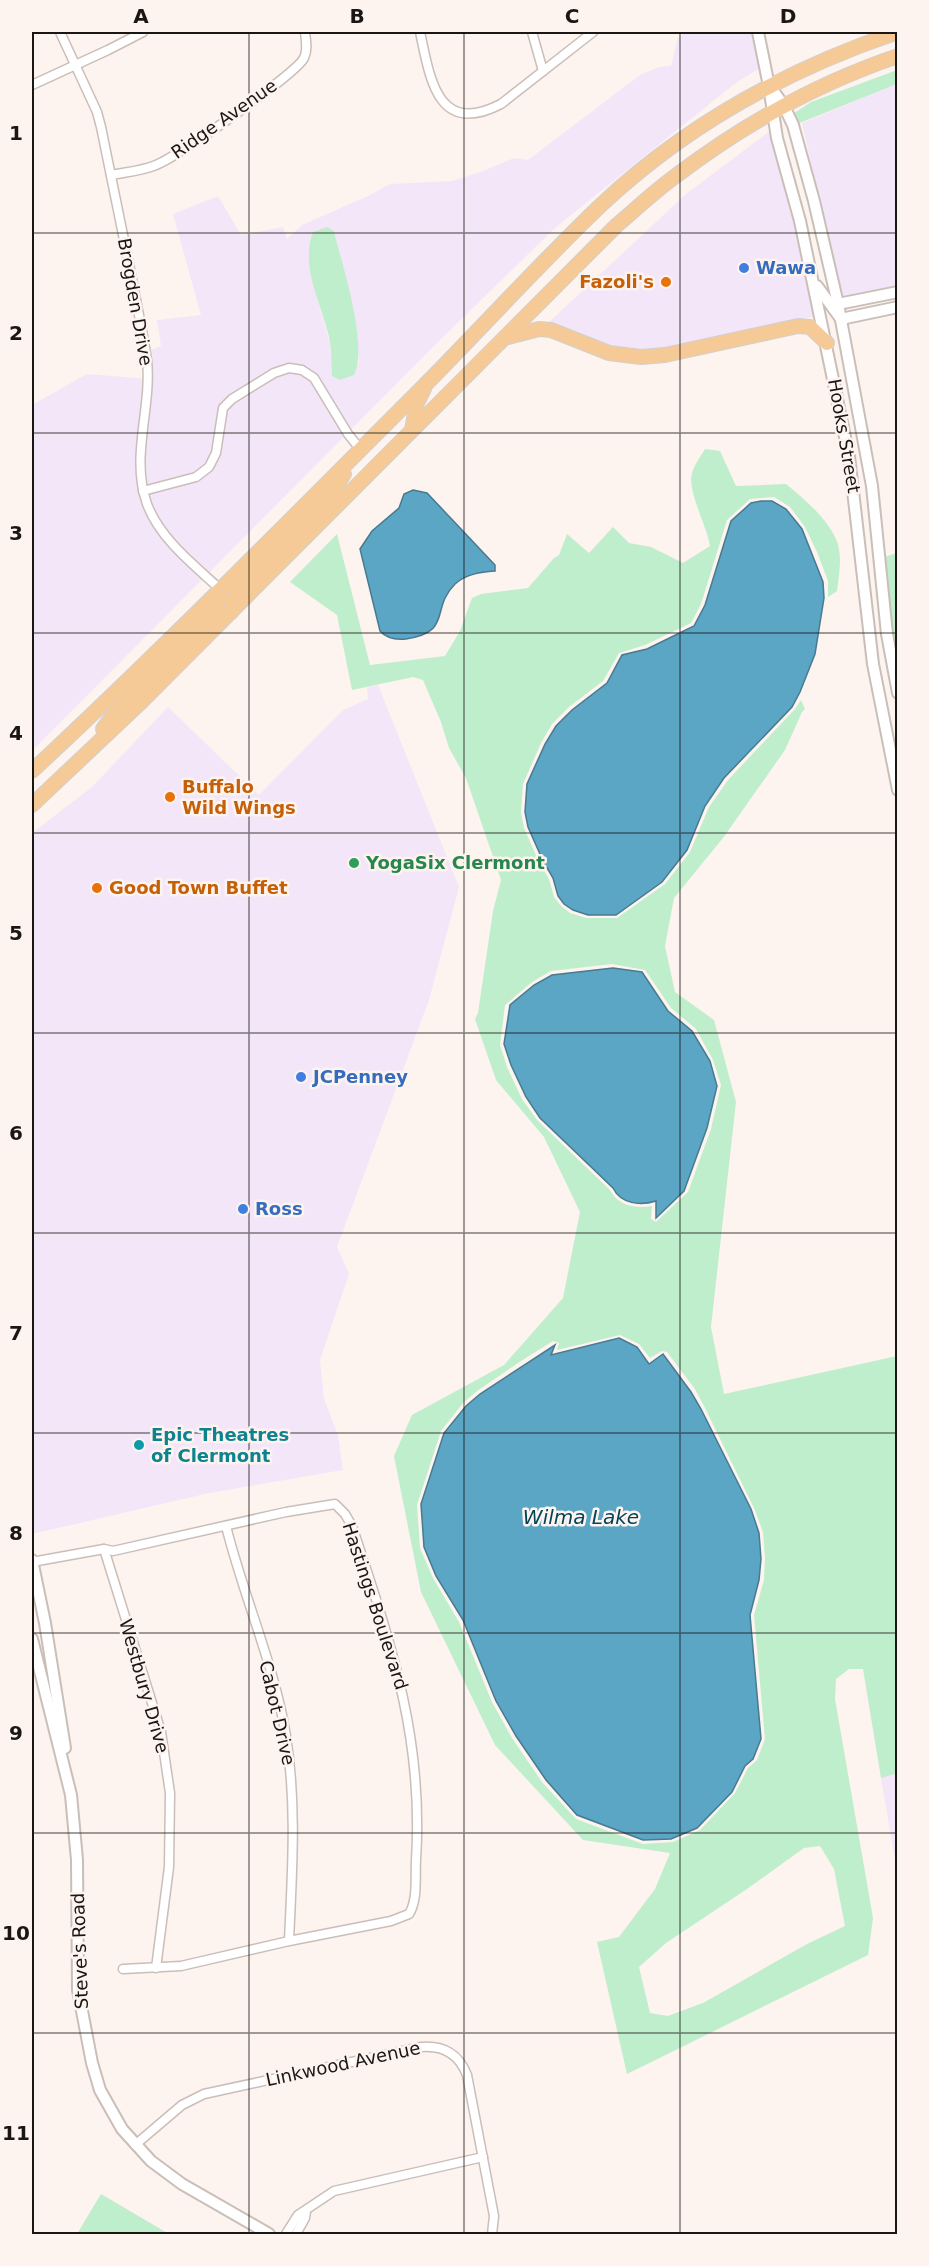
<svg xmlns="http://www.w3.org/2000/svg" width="929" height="2266" font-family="'DejaVu Sans',sans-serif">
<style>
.commercial{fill:#f4e6f9;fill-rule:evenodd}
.green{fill:#bfeecd;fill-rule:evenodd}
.water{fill:#5ba5c5;stroke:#487a90;stroke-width:1.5}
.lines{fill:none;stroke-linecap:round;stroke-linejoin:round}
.minor-casing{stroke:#cabeb8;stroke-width:11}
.tertiary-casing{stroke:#cabeb8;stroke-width:14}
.trunk-casing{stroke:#d1d0d0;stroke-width:16}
.minor{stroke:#fff;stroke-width:8}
.tertiary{stroke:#fff;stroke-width:10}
.trunk{stroke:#f6ca96;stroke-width:14}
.grid{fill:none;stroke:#1a1614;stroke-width:1.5;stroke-opacity:0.55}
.shop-dot{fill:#3f7fe0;stroke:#fdf3ef;stroke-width:2}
.food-dot{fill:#e8710a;stroke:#fdf3ef;stroke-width:2}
.leisure-dot{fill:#2e9e5b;stroke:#fdf3ef;stroke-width:2}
.culture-dot{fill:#0f9aa8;stroke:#fdf3ef;stroke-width:2}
.labels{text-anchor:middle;stroke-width:5;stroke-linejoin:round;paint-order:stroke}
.street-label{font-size:18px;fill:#1a1614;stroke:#fdf3ef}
.shop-label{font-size:18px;font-weight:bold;fill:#366cbe;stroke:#fdf3ef;text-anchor:start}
.food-label{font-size:18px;font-weight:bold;fill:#c56008;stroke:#fdf3ef;text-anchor:start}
.leisure-label{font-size:18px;font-weight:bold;fill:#27864d;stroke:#fdf3ef;text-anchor:start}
.culture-label{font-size:18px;font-weight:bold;fill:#0d838f;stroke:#fdf3ef;text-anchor:start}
.water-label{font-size:20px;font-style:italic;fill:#02455b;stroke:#fdf3ef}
.neatline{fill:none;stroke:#1a1614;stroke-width:2}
.grid-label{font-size:20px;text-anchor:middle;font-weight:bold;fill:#1a1614}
</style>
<rect width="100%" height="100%" fill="#fdf3ef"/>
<g class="commercial">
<path d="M 687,32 L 752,32 L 760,68 L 737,82 L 556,227 L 435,345 L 32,751 L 32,405 L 87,374 L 149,379 L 145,353 L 161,346 L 157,320 L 201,315 L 173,214 L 218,196 L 241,235 L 283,227 L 287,239 L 302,225 L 368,196 L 390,184 L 452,181 L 478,173 L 514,158 L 528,160 L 640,75 L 659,67 L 671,66 L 678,38 ZM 334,231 L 357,330 L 359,364 L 332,376 L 330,343 L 315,291 Z"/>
<polygon points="897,84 897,287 842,299 802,123"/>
<polygon points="770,131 795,222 816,316 660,351 627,352 547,324 686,194"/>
<polygon points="378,685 459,887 429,1000 337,1247 349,1274 320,1360 324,1399 338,1435 343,1470 209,1493 32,1534 32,833 92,787 168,707 259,795 343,710 368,699 367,687"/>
<polygon points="897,1773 897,1871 881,1778"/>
</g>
<g class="green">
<polygon points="897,70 897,84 797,124 793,114 811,102"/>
<path d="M 327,227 L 334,231 C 342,265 369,345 354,375 L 340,380 L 332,376 C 331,362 332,347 328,333 C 320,301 300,265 313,232 Z"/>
<path d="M 705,449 L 720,451 L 736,486 L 786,484 C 804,499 826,517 836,539 C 843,554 839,575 837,591 L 828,597 L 828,581 L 817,552 L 805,527 L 790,507 L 774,497 L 750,499 L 727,520 L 701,604 L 691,623 L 645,645 L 619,653 L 603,681 L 569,707 L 552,724 L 541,743 L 523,784 L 521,812 L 524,828 L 539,862 L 549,879 L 554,897 L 561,906 L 570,913 L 586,918 L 617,918 L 665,884 L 690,852 L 709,807 L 728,780 L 795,709 L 801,700 L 805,709 L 802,712 L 785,750 L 723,838 L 674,898 L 665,946 L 675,992 L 714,1020 L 736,1102 L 711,1327 L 724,1394 L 897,1356 L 898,1773 L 881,1778 L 863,1669 L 849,1669 L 836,1679 L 835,1699 L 873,1918 L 868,1955 L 627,2074 L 597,1942 L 619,1937 L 655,1889 L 670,1853 L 583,1840 L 495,1745 L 421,1592 L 394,1456 L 412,1415 L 504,1365 L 563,1298 L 580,1212 L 544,1137 L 496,1080 L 475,1019 L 478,1013 L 493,911 L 501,880 L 466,778 L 449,748 L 441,722 L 423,680 L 413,677 L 352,690 L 337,615 L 290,582 L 337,534 L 370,665 L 445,656 L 460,631 L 472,598 L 481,594 L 528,588 L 554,558 L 559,555 L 567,534 L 589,553 L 613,527 L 629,543 L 651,547 L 683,563 L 710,546 C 707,526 687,491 692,473 C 694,465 701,456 705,449 ZM 612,964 L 645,970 L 671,1008 L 696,1029 L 713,1060 L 721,1085 L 711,1129 L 688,1192 L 656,1222 L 651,1219 L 652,1206 C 636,1209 618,1206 610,1190 L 537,1120 L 522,1099 L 507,1067 L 500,1045 L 505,1005 L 532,982 L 551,971 ZM 620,1335 L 639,1344 L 650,1358 L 662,1351 L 667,1352 L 695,1389 L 705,1408 L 754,1508 L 763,1532 L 765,1558 L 764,1580 L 754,1615 L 765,1739 L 757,1760 L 748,1768 L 735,1793 L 700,1830 L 673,1842 L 643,1844 L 576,1819 L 542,1782 L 512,1738 L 492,1702 L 459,1622 L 433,1578 L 420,1548 L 417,1505 L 441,1431 L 463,1403 L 477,1391 L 521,1361 L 553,1341 L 559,1343 L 557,1350 ZM 820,1846 L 834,1869 L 845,1926 L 807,1944 L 703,2003 L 668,2016 L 650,2013 L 639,1967 L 666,1943 L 747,1889 L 804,1848 Z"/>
<polygon points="897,553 897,665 884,557"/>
<polygon points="101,2194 169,2234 77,2234"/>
</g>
<g class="water">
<path d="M 413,490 L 427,493 L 495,565 L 495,571 C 481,572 466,574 455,584 C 430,609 453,632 406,639 C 396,640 387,639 380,631 L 360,549 L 372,531 L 399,508 L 404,494 Z"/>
<polygon points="761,501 772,501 786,509 802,529 823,582 824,598 815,654 800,692 792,707 724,778 705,806 687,850 662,882 616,915 588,915 573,910 564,904 558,896 553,878 543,861 528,827 525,812 527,784 545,744 556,726 572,710 607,683 622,655 647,649 694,626 705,605 731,521 751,503"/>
<path d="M 613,968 L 642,972 L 668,1011 L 692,1031 L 710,1061 L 717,1086 L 707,1128 L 684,1191 L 656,1218 L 656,1201 C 640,1206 621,1204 613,1188 L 540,1118 L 526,1097 L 511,1065 L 504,1044 L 510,1005 L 534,985 L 552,975 Z"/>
<polygon points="619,1338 637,1347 649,1364 663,1354 691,1392 701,1409 751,1509 759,1533 761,1559 759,1580 750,1615 761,1739 753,1759 745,1766 732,1792 697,1828 671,1839 643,1840 577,1815 546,1780 516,1736 496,1701 463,1620 436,1576 424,1547 421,1504 444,1433 466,1406 480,1394 555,1345 551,1355"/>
</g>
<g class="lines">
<g class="minor-casing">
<g id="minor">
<path d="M 60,32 L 97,112 L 101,127 C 111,178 122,228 132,279 C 137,306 143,333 147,360 C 152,409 130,456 147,504 C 160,539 194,565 221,590"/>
<path d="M 420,32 C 430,78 437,137 501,104 L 593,32"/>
<polyline points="532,32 543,71"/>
<polyline points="32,85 108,50 143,32"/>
<path d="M 111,175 C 126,172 142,171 156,165 C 177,157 296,74 304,58 C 308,50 306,41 305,32"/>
<polyline points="143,491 196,477 209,467 216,453 223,408 232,399 274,373 289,368 302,370 314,378 348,434 361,450"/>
<path d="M 226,1526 C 243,1595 275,1667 286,1736 C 297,1805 292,1873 289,1941"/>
<polyline points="104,1549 161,1732 170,1793 169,1867 156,1968"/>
<path d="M 32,1562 L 104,1549 L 113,1551 L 286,1512 L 335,1504 L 345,1514 L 352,1526 C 390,1641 424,1737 416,1860 C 415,1877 418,1900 409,1914 L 391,1921 L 289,1941 L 181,1966 L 123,1969"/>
<path d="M 135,2145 L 182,2105 L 204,2094 L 421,2047 C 443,2045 459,2054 467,2075 L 494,2216 L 492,2234"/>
<polyline points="286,2234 298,2215 334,2191 483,2157"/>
<polyline points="296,2234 305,2218 306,2211"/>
</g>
</g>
<g class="tertiary-casing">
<g id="tertiary">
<polyline points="758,32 769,86 777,138 800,221 849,456 873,664 898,790"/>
<polyline points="770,86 784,106 793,125 814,201 838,304 872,486 887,634 898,693"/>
<polyline points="817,286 841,319 898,307"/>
<polyline points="838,304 898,292"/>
<polyline points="32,1560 45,1623 65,1748"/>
<polyline points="32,1639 71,1795 77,1860 78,1990 92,2063 100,2090 122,2129 151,2161 182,2184 269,2234"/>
</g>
</g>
<g class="trunk-casing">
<g id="trunk">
<polyline points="508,337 539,329 551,330 609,353 641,357 665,355 798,326 810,327 827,343"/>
<polyline points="412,430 417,403 424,389"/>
<polyline points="231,612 232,602 239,588 330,496 344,474"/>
<polyline points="103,729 113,715 209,619 215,611 221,590"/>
<path d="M 32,771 C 164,648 291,519 419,391 C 480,330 538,265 601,205 C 685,126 788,69 898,32"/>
<path d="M 32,805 L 139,704 L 617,225 C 637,208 656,190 677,175 C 743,125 818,83 898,56"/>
</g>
</g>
<use href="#minor" class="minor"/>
<use href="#tertiary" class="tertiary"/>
<use href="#trunk" class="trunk"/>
</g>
<path class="grid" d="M 249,32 L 249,2234M 464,32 L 464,2234M 680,32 L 680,2234M 32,233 L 898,233M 32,433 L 898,433M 32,633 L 898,633M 32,833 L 898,833M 32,1033 L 898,1033M 32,1233 L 898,1233M 32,1433 L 898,1433M 32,1633 L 898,1633M 32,1833 L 898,1833M 32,2033 L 898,2033"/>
<g class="shop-dot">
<circle cx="744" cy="268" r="6"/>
<circle cx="301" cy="1077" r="6"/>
<circle cx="243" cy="1209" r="6"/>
</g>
<g class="food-dot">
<circle cx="666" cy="282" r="6"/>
<circle cx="170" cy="797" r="6"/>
<circle cx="97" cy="888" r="6"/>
</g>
<circle class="leisure-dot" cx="354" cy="863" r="6"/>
<circle class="culture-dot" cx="139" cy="1445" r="6"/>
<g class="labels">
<g class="street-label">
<text transform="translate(224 119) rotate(-35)" y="6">Ridge Avenue</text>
<text transform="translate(135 302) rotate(80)" y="6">Brogden Drive</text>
<text transform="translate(844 436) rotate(80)" y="6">Hooks Street</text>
<text transform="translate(375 1606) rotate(72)" y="6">Hastings Boulevard</text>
<text transform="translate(144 1686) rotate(74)" y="6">Westbury Drive</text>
<text transform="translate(277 1713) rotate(77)" y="6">Cabot Drive</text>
<text transform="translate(80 1951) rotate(-92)" y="6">Steve's Road</text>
<text transform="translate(343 2064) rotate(-12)" y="6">Linkwood Avenue</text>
</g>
<g class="shop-label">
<text x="756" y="274">Wawa</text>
<text x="313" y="1083">JCPenney</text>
<text x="255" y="1215">Ross</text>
</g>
<g class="food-label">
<text x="654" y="288" text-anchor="end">Fazoli's</text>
<text x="182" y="793">Buffalo<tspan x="182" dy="21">Wild Wings</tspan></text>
<text x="109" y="894">Good Town Buffet</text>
</g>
<g class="leisure-label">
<text x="366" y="869">YogaSix Clermont</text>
</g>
<g class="culture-label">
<text x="151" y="1441">Epic Theatres<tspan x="151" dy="21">of Clermont</tspan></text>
</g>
<g class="water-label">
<text x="581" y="1524">Wilma Lake</text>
</g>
</g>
<rect width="929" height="2266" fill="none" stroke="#fdf3ef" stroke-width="66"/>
<rect x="33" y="33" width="863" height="2200" class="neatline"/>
<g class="grid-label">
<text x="141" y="23">A</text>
<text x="357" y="23">B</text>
<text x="572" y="23">C</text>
<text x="788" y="23">D</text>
<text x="16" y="140">1</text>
<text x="16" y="340">2</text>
<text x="16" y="540">3</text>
<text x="16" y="740">4</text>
<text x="16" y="940">5</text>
<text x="16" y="1140">6</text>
<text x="16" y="1340">7</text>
<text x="16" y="1540">8</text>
<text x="16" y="1740">9</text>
<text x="16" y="1940">10</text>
<text x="16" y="2140">11</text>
</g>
</svg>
